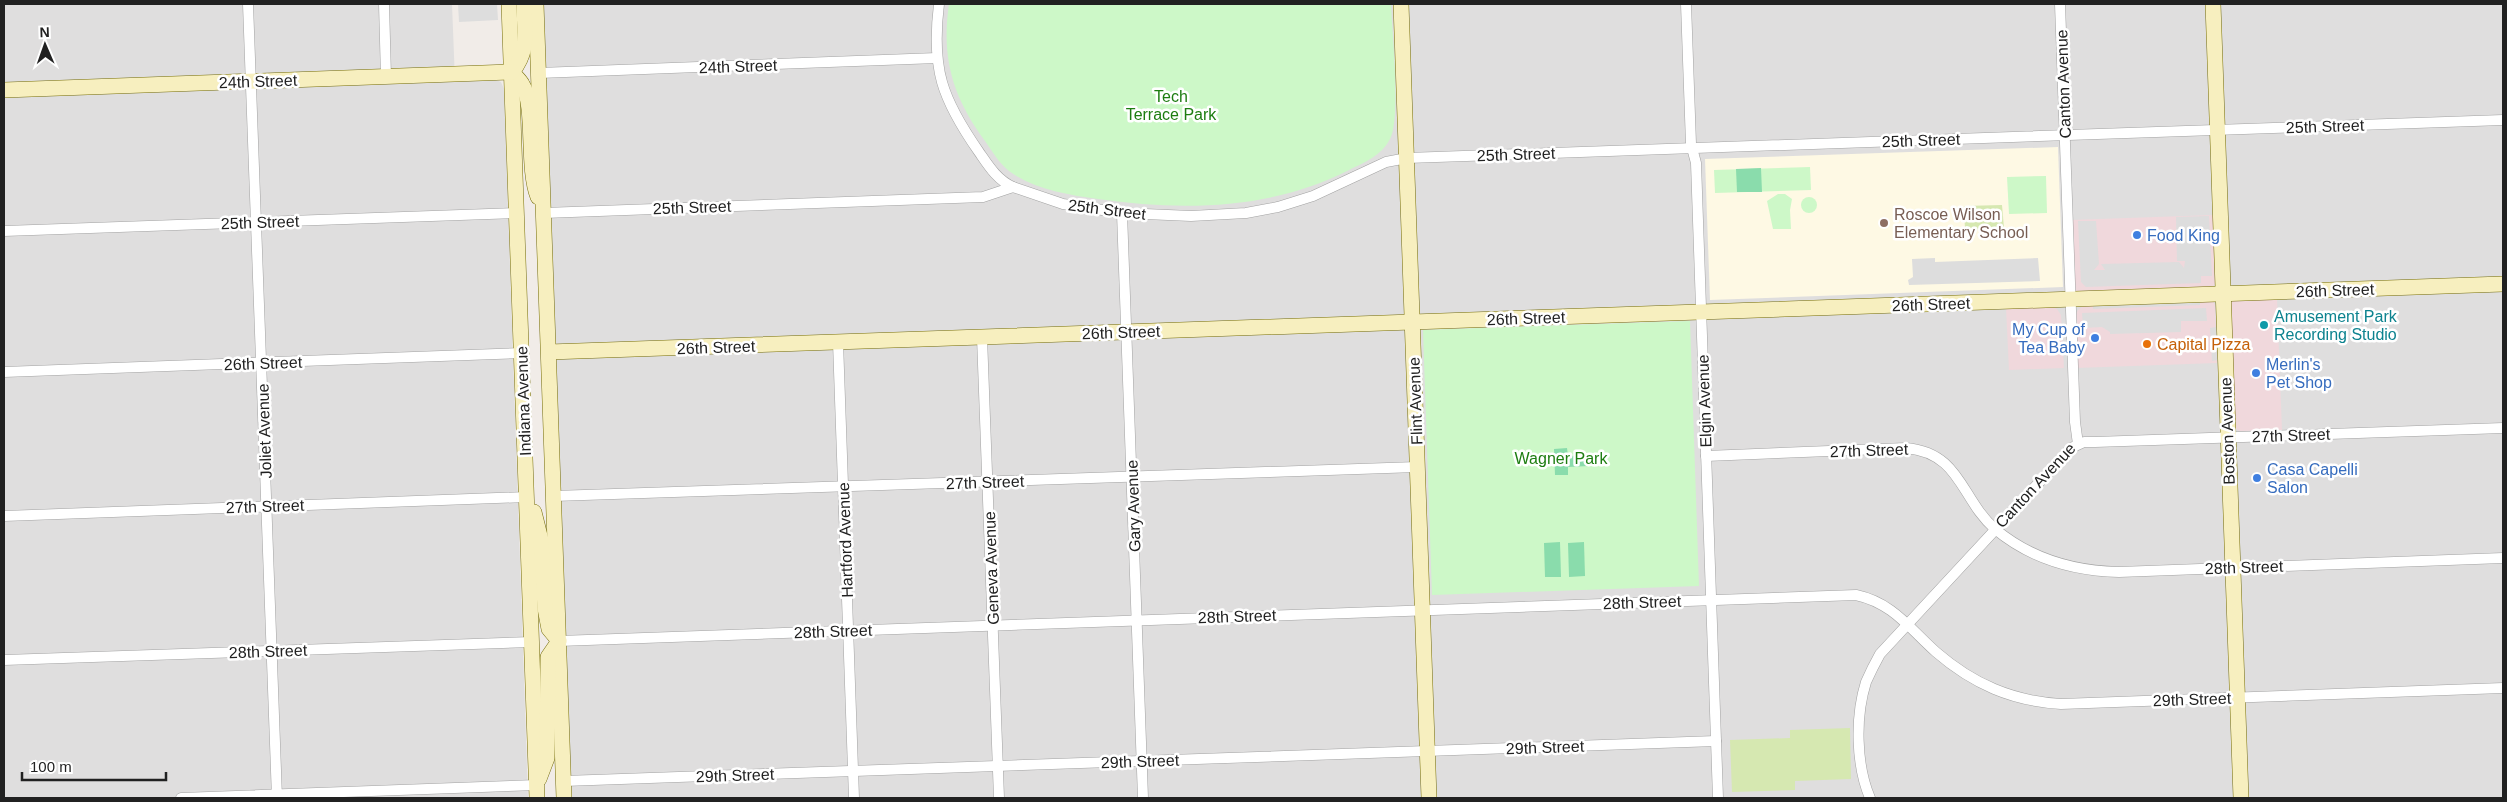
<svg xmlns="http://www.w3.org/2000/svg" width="2507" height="802" font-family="Arial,sans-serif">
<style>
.residential{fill:#dfdede}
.commercial{fill:#f0d8dc}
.education{fill:#fef9e4}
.grass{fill:#d6e8b1}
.park{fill:#cdf8c8}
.pitch{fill:#8adcac}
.parking{fill:#ddd}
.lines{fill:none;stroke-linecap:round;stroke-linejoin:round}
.street-casing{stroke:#a2a2a2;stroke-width:11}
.secondary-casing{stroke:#756d0a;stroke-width:16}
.street{stroke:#fff;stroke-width:10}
.secondary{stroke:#f7efbf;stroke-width:15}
.education-dot{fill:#8d6e63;stroke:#fff;stroke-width:2}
.shop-dot{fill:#3f7fe0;stroke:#fff;stroke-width:2}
.culture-dot{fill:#0f9aa8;stroke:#fff;stroke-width:2}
.food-dot{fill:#e8710a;stroke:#fff;stroke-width:2}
.labels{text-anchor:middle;stroke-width:5;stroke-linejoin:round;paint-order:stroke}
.street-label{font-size:16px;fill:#212121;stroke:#fff}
.park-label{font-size:16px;fill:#1d7d11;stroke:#fff}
.education-label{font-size:16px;fill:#785e54;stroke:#fff;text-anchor:start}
.shop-label{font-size:16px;fill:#366cbe;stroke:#fff;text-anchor:start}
.culture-label{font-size:16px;fill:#0d838f;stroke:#fff;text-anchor:start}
.food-label{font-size:16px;fill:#c56008;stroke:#fff;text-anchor:start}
</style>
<rect width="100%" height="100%" fill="#f1ece8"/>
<g class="residential">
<polygon points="4,4 452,4 455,81 496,80 501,82 504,89 528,798 4,798"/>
<polygon points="543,4 2503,4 2503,798 571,798"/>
</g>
<g class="commercial">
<polygon points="2213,215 2215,283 2213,287 2075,291 2070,220"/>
<polygon points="2277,298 2282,430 2239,431 2235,428 2230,305 2233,300"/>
<polygon points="2213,301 2215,305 2217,363 2076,368 2074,317 2078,310 2083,306"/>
<polygon points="2051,306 2057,309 2061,315 2064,368 2009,370 2006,308"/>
</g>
<polygon class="education" points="2058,147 2063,287 1710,300 1705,159"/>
<g class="grass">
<polygon points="2002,205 2004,228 1965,230 1964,206"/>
<polygon points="1850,728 1851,779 1795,781 1795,790 1732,792 1730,740 1790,738 1790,730"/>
</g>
<g class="park">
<path d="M 949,4 L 1391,4 C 1392,30 1401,120 1390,139 C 1381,156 1365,162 1349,170 C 1271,210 1183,211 1098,199 C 1069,195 1033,189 1009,171 C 999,163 992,151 985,141 C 953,97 941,59 949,4 Z"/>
<polygon points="1810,167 1811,190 1715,193 1714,170"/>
<polygon points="2046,176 2047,213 2009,214 2007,177"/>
<polygon points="1778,194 1785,194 1792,199 1790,210 1791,229 1773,229 1767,201"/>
<circle cx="1809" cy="205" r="8"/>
<polygon points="1690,321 1699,586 1432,595 1423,330"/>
</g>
<g class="pitch">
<polygon points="1761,168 1762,192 1737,192 1736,169"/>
<polygon points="1567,448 1568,456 1588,455 1589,466 1568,467 1568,475 1555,475 1554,449"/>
<polygon points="1560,542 1561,577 1545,577 1544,543"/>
<polygon points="1584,542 1585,576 1569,577 1568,543"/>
</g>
<g class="parking">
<polygon points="458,4 497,4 498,20 459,22"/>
<polygon points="2209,216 2212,276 2201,276 2201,283 2086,287 2081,282 2078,221 2096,221 2099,264 2094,270 2105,270 2101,264 2179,262 2184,268 2185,261 2177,261 2176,217"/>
<polygon points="1935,258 1935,262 2038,258 2040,281 1909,285 1908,280 1913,277 1912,259"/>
<polygon points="2200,301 2200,305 2093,309 2093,305"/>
<polygon points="2206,308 2207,321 2181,321 2181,332 2110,334 2110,332 2102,327 2083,328 2082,313"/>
<polygon points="2216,327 2217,360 2212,361 2210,328"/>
</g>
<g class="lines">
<g class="street-casing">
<g id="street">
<polyline points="248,4 277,798"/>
<polyline points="384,4 386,77"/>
<path d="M 939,4 C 931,69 942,99 979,152 C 988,165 997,180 1013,187"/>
<polyline points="1686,4 1691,144 1696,163 1718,798"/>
<polyline points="2060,4 2075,422 2078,444"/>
<polyline points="539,73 937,58"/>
<polyline points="544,213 983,197 1013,187 1063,204 1122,213 1191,216 1246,213 1278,207 1313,196 1386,162 1407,158 2503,120"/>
<polyline points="1122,213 1143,798"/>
<polyline points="4,231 517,213"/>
<polyline points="982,337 999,798"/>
<polyline points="838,342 854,798"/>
<polyline points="4,372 522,353"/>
<path d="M 1706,456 L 1906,448 C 1961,453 1960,498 1995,529 C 2031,559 2073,571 2119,572 L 2503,558"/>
<polyline points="554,496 1417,467"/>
<polyline points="4,516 527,497"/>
<path d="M 559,641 L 1856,595 C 1893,603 1909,628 1936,652 C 1973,684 2012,701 2061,704 L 2503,688"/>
<polyline points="4,660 532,642"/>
<polyline points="564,781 1716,741"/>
<polyline points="181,798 537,785"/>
<path d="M 1870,798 C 1856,765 1855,717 1866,682 C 1870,673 1875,663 1880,654 L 2071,448 L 2084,442 L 2095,442 L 2503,428"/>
</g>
</g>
<g class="secondary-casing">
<g id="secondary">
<polyline points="509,4 537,798"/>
<polyline points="536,4 564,798"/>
<polyline points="1401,4 1429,798"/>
<polyline points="2213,4 2241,798"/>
<path d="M 512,72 C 515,76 520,80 522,84 C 536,106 526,167 538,197"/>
<path d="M 512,72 C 530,50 524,31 524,4"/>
<polyline points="4,90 512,72"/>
<polyline points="549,352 2503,284"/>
<polyline points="534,512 541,540 545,608 549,629 559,641 548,657 547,758 539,779"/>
</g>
</g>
<use href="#street" class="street"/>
<use href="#secondary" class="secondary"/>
</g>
<circle class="education-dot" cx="1884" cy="223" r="5"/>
<g class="shop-dot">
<circle cx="2137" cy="235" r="5"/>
<circle cx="2095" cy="338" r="5"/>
<circle cx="2256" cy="373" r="5"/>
<circle cx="2257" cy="478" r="5"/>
</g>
<circle class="culture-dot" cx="2264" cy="325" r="5"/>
<circle class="food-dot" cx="2147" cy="344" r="5"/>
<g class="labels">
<g class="street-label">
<text transform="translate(738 66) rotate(-2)" y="6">24th Street</text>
<text transform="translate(258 81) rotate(-2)" y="6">24th Street</text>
<text transform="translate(2063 84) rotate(-92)" y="6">Canton Avenue</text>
<text transform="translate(2325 126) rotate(-2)" y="6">25th Street</text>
<text transform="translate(1921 140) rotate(-2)" y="6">25th Street</text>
<text transform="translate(1516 154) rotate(-2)" y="6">25th Street</text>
<text transform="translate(692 207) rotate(-2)" y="6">25th Street</text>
<text transform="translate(1107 209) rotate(7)" y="6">25th Street</text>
<text transform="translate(260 222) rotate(-2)" y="6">25th Street</text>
<text transform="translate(2335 290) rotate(-2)" y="6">26th Street</text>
<text transform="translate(1931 304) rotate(-2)" y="6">26th Street</text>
<text transform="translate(1526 318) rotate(-2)" y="6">26th Street</text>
<text transform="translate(1121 332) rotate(-2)" y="6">26th Street</text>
<text transform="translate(716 347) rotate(-2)" y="6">26th Street</text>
<text transform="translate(263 363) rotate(-2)" y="6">26th Street</text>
<text transform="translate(523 401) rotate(-92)" y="6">Indiana Avenue</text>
<text transform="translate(1415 401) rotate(-92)" y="6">Flint Avenue</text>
<text transform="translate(1704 401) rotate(-92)" y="6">Elgin Avenue</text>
<text transform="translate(264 431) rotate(-92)" y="6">Joliet Avenue</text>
<text transform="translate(2227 431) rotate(-92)" y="6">Boston Avenue</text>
<text transform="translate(2291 435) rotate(-2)" y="6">27th Street</text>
<text transform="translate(1869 450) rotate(-2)" y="6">27th Street</text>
<text transform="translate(985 482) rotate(-2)" y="6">27th Street</text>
<text transform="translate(2035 485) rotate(-47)" y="6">Canton Avenue</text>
<text transform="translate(265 506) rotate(-2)" y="6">27th Street</text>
<text transform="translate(1133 506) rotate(-92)" y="6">Gary Avenue</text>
<text transform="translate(845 540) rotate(-92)" y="6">Hartford Avenue</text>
<text transform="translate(2244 567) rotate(-2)" y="6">28th Street</text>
<text transform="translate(991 568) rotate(-92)" y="6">Geneva Avenue</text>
<text transform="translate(1642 602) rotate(-2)" y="6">28th Street</text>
<text transform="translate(1237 616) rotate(-2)" y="6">28th Street</text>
<text transform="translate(833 631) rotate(-2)" y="6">28th Street</text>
<text transform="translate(268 651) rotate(-2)" y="6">28th Street</text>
<text transform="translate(2192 699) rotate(-2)" y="6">29th Street</text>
<text transform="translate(1545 747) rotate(-2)" y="6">29th Street</text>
<text transform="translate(1140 761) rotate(-2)" y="6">29th Street</text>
<text transform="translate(735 775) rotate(-2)" y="6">29th Street</text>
</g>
<g class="park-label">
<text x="1171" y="102">Tech<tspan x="1171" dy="18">Terrace Park</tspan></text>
<text x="1561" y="464">Wagner Park</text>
</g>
<g class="education-label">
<text x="1894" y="220">Roscoe Wilson<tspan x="1894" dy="18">Elementary School</tspan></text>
</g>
<g class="shop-label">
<text x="2147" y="241">Food King</text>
<text x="2085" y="335" text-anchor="end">My Cup of<tspan x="2085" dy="18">Tea Baby</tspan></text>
<text x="2266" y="370">Merlin's<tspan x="2266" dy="18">Pet Shop</tspan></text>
<text x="2267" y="475">Casa Capelli<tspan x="2267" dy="18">Salon</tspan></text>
</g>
<g class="culture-label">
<text x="2274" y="322">Amusement Park<tspan x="2274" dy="18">Recording Studio</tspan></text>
</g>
<g class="food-label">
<text x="2157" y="350">Capital Pizza</text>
</g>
</g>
<rect width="2507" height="802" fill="none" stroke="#212121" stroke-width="10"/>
<g transform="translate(45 45) rotate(358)" stroke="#ffffff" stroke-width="4" paint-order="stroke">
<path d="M0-4L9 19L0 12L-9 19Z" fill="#212121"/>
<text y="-8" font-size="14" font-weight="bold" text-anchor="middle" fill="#212121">N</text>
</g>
<path d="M22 772v8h144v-8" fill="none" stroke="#212121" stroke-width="2.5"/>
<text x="30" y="772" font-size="15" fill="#212121" stroke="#ffffff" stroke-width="4" paint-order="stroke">100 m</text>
</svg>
